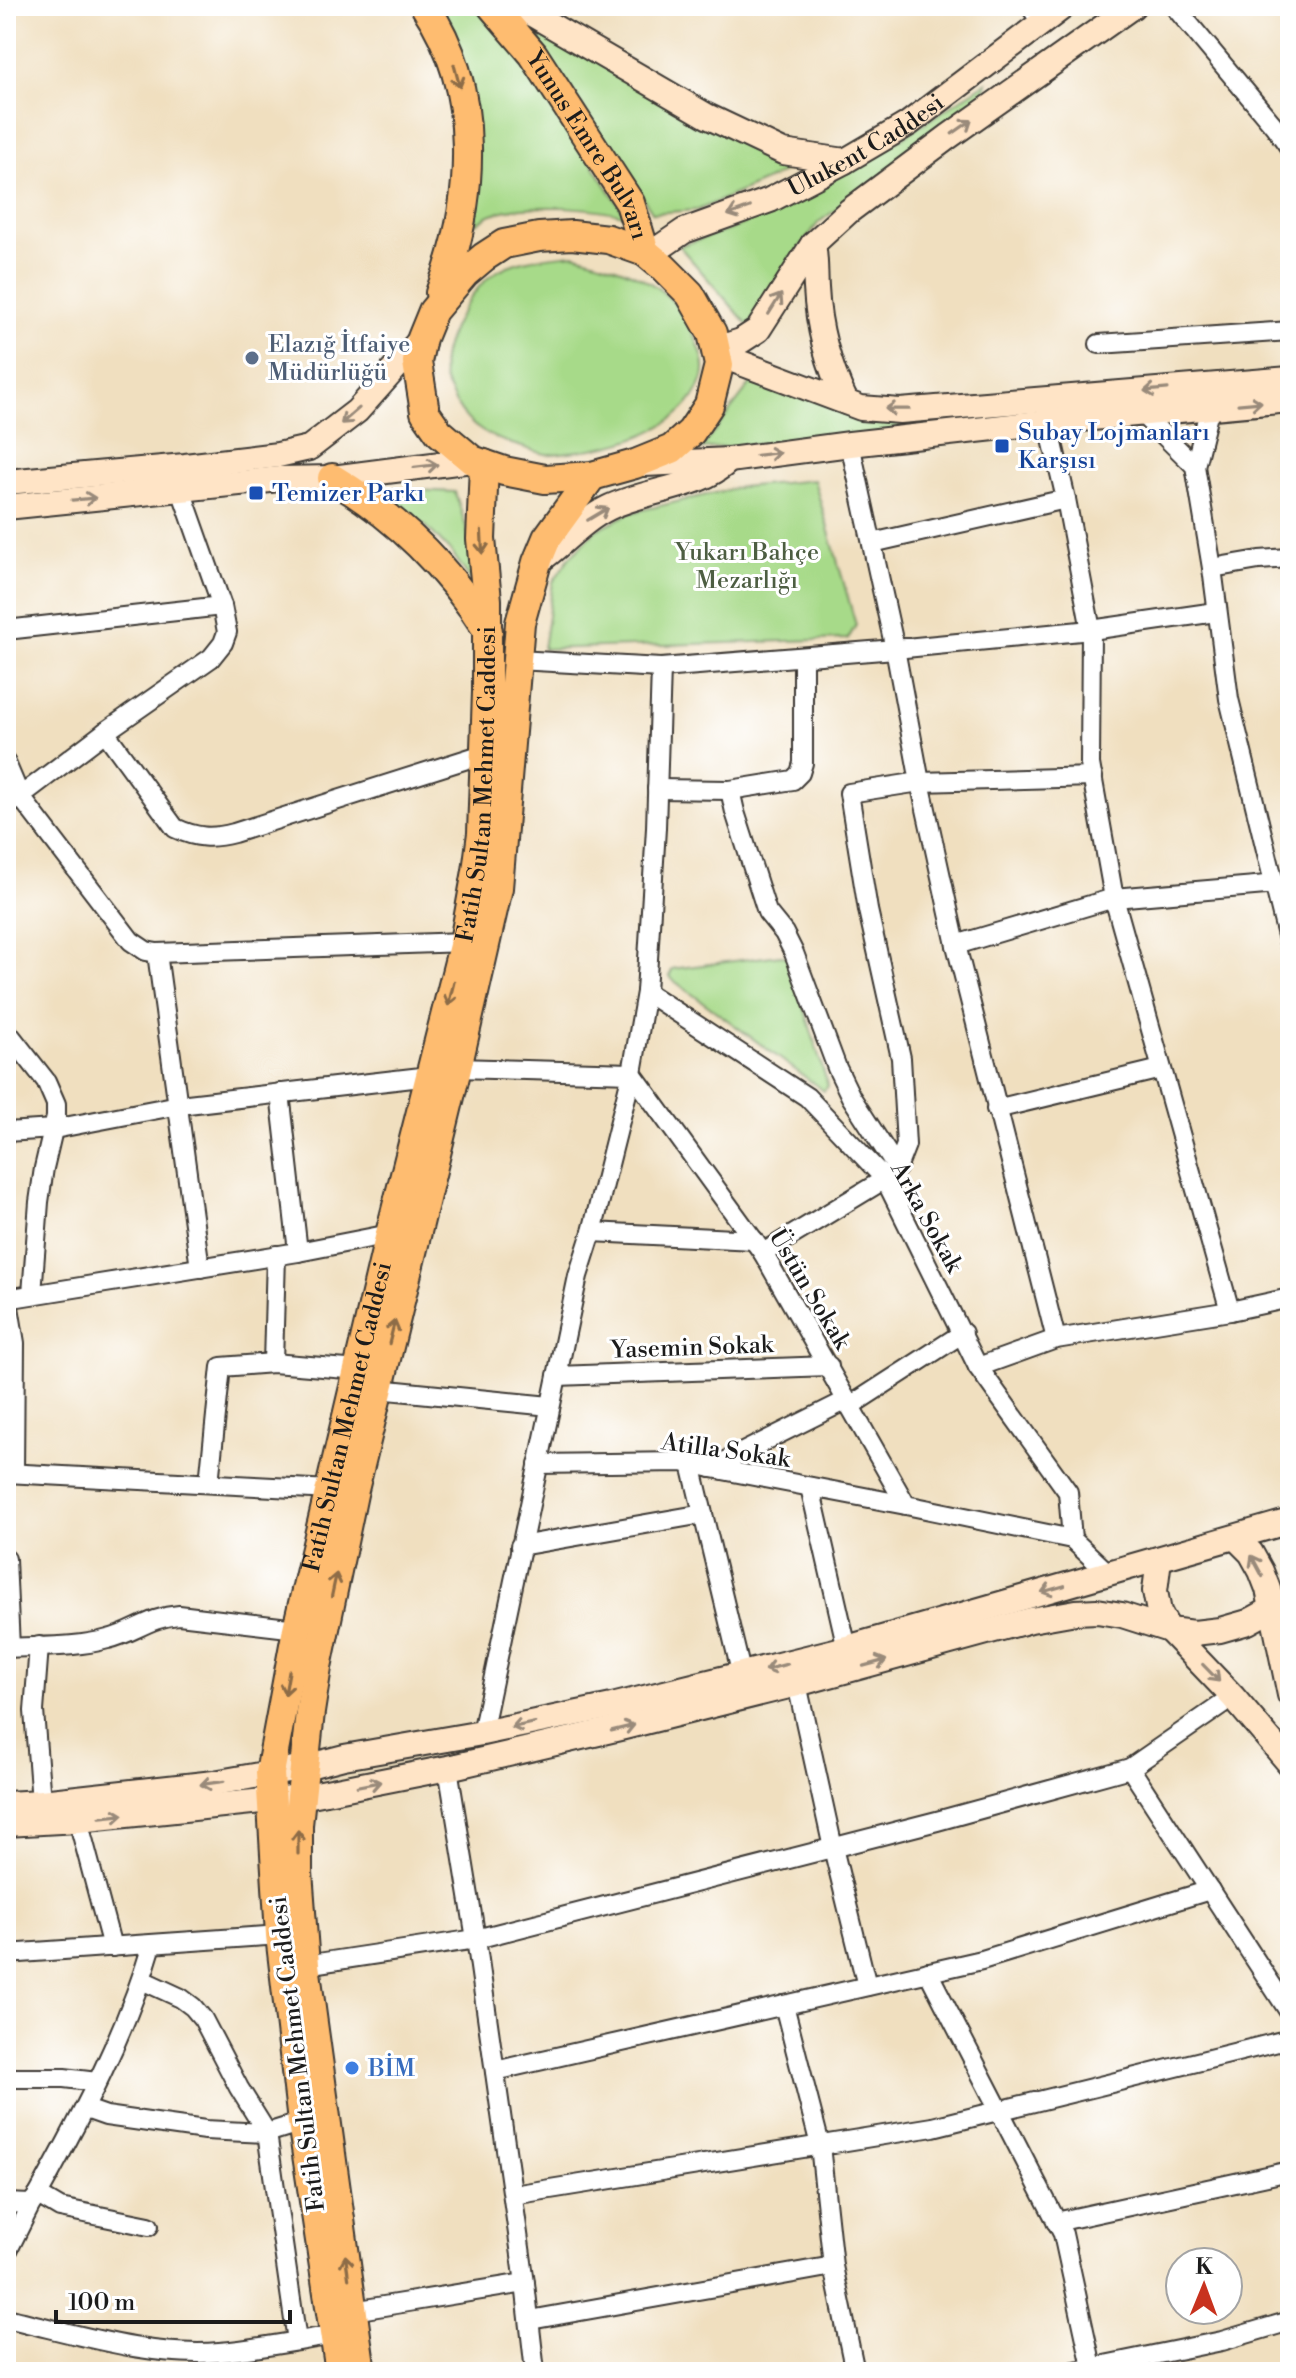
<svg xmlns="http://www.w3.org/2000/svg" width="1296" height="2378" font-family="'Libre Bodoni',serif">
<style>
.green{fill:#a7da89;stroke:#627b52;stroke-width:2}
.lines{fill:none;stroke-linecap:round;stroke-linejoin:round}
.street-casing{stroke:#3c3934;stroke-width:22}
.secondary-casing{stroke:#3c3934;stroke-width:28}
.primary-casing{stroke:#3c3934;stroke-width:32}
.street{stroke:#fff;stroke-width:18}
.secondary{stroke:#ffe4c6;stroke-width:24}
.primary{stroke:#febc70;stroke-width:28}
.oneway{stroke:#8d6c46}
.oneway2{stroke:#998a7a}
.service-dot{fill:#5c6f8a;stroke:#fff;stroke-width:3}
.transit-dot{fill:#1a4fb4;stroke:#fff;stroke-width:3}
.shop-dot{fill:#3f7fe0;stroke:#fff;stroke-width:3}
.labels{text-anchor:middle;stroke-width:6;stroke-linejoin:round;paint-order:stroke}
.street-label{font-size:24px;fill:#1c1c1c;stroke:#fff}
.service-label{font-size:24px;fill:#4e5e75;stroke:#fff;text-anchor:start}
.transit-label{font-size:24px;fill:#164399;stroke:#fff;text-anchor:start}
.park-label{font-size:24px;fill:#4d5e42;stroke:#fff}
.shop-label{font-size:24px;fill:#366cbe;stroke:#fff;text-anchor:start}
</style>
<rect width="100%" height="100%" fill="#fff"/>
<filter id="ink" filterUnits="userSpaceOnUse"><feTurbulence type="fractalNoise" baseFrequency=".0125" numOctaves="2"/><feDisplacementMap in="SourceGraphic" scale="16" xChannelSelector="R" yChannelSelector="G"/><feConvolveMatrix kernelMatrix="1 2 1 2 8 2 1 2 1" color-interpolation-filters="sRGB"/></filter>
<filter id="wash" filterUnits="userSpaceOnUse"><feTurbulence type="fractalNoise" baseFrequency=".006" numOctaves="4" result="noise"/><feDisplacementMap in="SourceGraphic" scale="32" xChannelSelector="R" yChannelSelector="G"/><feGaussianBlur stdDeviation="1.8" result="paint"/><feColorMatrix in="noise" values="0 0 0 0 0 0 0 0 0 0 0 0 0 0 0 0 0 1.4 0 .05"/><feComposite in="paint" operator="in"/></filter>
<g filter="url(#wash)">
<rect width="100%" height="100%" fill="#f0dfbf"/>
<g class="green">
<path d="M 436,6 L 482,6 L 524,58 L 626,216 C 595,206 523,203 492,214 C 486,216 481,221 476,224 L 476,153 Z"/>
<polygon points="522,17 802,161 772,178 698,210 653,213"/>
<polygon points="987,82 983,100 866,188 819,222 798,250 749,326 679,246 732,229 791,201 902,138"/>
<path d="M 574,254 C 625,269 672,281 694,335 C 700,349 708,365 702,381 C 684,431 616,447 570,452 C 562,453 553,455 546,454 C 538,453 530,449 522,447 C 492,438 471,431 455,402 C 452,395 447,387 444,380 C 435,350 468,292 493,274 C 516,258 547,257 574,254 Z"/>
<polygon points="759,373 842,410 1290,382 841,438 701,449"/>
<polygon points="814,480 856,625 848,639 543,649 553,582 569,558 596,530 630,513 740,487"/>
<polygon points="373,488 455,492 467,530 476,587 452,553 426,526"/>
<polygon points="780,955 789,958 828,1086 824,1091 673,980 670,976 672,969"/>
</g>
</g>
<g filter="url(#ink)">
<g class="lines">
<g class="street-casing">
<g id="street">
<polyline points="1030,6 1042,23"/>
<polyline points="1174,6 1275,127 1290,148"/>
<polyline points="1099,344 1290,331"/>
<polyline points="1141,413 1195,466 1212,568 1229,699 1290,948"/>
<polyline points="1048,422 1066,499 1091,630 1090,764 1114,898 1230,1311"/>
<polyline points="850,444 895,649 920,782 956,945 1056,1339"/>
<polyline points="1195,466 1210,407"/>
<polyline points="872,543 1066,499"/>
<polyline points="1212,568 1259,560 1290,558"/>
<polyline points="6,630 222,606"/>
<polyline points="517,660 661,668 895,649 1091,630 1216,612"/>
<path d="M 105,732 L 175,828 C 196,838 212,839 234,833 L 483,754"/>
<polyline points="6,763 20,796 131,941 146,951 157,953 464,942"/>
<polyline points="657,789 730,790 793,780 800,773 803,763 803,657"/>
<polyline points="730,790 735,812 767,912 784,933 794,953 837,1068 851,1097 897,1168"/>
<polyline points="6,807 105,732 211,658 223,643 227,632 222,606 181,490"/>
<polyline points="956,945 1114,898 1290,883"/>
<polyline points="157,953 200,1268"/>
<polyline points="646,992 807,1097 885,1179 978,1367 1068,1492 1072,1539"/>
<polyline points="6,1030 46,1081 56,1104 56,1117 44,1168 39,1202 32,1294"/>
<polyline points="457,1068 632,1073 763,1253 906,1505 1072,1539 1108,1573"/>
<polyline points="280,1093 298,1252"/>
<polyline points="996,1109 1161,1069"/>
<polyline points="6,1132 54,1129 179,1105 430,1076"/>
<polyline points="592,1232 754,1240"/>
<polyline points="763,1253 885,1179 897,1168 906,1145 901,1058 868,910 849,793 920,782 1093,777"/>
<polyline points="6,1289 15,1343 14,1473"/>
<polyline points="6,1299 298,1252 390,1234"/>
<polyline points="273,1363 276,1255"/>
<polyline points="978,1367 1056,1339 1230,1311 1290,1298"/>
<polyline points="557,1376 829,1366"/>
<polyline points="378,1389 550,1406"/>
<polyline points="850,1406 963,1333"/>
<polyline points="538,1464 681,1462 906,1505"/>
<polyline points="691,1464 742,1676"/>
<polyline points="711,1468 847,1400"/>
<polyline points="6,1473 331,1490"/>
<polyline points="209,1483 221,1367 273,1363 359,1370"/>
<polyline points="810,1487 847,1648"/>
<polyline points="520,1546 703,1514"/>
<polyline points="6,1559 10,1648"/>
<polyline points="39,1646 34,1711 41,1802"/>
<path d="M 6,1648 C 39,1646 75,1648 108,1639 C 134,1633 149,1617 179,1615 L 297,1629"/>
<polyline points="797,1684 833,1848 867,1986"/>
<polyline points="482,1733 578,1276 592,1232 632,1073 646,992 656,828 661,668"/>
<polyline points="1130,1768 1290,2013"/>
<polyline points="78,1820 112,1947"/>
<polyline points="6,1954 280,1935"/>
<polyline points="305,1965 476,1939 937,1821 1130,1768 1233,1697"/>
<polyline points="928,1972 1063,2234 1092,2367"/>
<polyline points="142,1980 181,1998 193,2007 203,2019 239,2088 267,2133 297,2341"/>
<polyline points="784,2005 820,2145 833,2266 855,2372"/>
<polyline points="495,2071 982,1960 1210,1890"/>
<polyline points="6,2078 64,2078 97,2082"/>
<polyline points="86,2109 106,2116 205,2130 267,2133 302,2122"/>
<polyline points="38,2195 60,2208 149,2226"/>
<polyline points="513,2195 933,2127 1290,2039"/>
<path d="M 6,2203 L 31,2204 L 38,2195 C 82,2115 126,2033 152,1945"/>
<polyline points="1056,2222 1290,2171"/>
<polyline points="6,2254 31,2204"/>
<polyline points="525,2283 535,2372"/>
<polyline points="353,2311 525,2283 476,1939 448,1768"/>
<path d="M 6,2318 C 73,2333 150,2358 219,2352 C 257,2349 296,2341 335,2335"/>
<polyline points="530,2320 833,2266"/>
<polyline points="1070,2372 1222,2341 1290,2321"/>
</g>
</g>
<g class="secondary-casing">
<g id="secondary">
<polyline points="518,6 707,116 783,152 845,161"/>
<path d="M 813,244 C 816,260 815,273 816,288 C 818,328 828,365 846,402"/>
<path id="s1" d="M 649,255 L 684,231 L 770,200 L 845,161 L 908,124 L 1064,6"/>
<polyline points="716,349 741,341 758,330 813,244 849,211 948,137 1133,6"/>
<polyline points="717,354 861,408 900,411 1290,379"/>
<polyline points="645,464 729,460 850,444 1048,422 1290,400"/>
<polyline points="6,482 185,466 278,455 309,448 357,411 422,338"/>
<polyline points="6,507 280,479 332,478 472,460"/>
<path d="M 539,561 C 563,544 582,521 608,508 C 646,489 700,489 729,460"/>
<polyline points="1236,1538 1251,1553 1261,1571 1268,1589 1290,1695"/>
<polyline points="1159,1559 1155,1591 1159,1612 1169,1630 1233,1697 1290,1764"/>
<polyline points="6,1804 41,1802 214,1783 305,1767 344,1757 482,1733 612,1706 847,1648 1290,1521"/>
<polyline points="6,1824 78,1820 301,1797 448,1768 624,1727 797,1684 1031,1620 1076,1612 1097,1611 1122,1615 1169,1630 1194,1633 1220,1630 1248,1622 1290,1599"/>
</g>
</g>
<g class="primary-casing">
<g id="primary">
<path d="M 425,6 C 482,90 475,202 440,293"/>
<path id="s2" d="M 492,6 L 533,54 L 630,203 L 645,252"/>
<polygon points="572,235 608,239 645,252 663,267 690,294 712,333 719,365 709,405 691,432 672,449 635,464 592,476 545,479 504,471 472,460 439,432 425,412 417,362 422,338 433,311 465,273 484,257 504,244 539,237"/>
<path d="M 332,478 C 397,517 447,566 488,631"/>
<path id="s3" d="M 340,2372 L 302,2122 L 280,1935 L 270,1773 L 297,1629 L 390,1234 L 464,942 L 477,871 L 482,833 L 487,692 L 487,600 L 481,539 L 484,464"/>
<polyline points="361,2372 305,1965 298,1872 298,1825 310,1712 317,1667 353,1494 457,1068 498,888 520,623 537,562 547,538 592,476"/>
</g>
</g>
<use href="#street" class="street"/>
<use href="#secondary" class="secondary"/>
<use href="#primary" class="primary"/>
</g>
<defs><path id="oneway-shaft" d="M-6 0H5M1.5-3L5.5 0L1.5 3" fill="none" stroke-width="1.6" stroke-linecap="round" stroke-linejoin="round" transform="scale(2)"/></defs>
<g class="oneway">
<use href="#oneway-shaft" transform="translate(457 76) rotate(75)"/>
<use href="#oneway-shaft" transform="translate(482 542) rotate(87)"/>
<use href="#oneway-shaft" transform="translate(451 994) rotate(104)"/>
<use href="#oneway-shaft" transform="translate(392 1332) rotate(-76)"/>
<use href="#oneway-shaft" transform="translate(334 1585) rotate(-78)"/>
<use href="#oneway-shaft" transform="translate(287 1683) rotate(100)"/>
<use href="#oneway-shaft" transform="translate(298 1842) rotate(-90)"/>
<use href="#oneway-shaft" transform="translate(347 2267) rotate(-98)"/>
</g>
<g class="oneway2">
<use href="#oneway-shaft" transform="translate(962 127) rotate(-35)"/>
<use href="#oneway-shaft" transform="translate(739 211) rotate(160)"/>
<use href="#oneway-shaft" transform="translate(775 304) rotate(-58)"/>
<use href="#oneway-shaft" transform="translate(1156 390) rotate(175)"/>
<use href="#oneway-shaft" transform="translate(1250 403) rotate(-5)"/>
<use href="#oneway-shaft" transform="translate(897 409) rotate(-179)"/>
<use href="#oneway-shaft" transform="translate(350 416) rotate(139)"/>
<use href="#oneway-shaft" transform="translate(768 454) rotate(-7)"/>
<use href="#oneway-shaft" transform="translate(426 466) rotate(-7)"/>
<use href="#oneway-shaft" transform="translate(84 499) rotate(-5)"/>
<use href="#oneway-shaft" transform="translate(598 514) rotate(-31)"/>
<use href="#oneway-shaft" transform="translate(1257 1566) rotate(-118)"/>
<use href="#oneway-shaft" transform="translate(1053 1589) rotate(164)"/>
<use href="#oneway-shaft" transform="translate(875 1663) rotate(-15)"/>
<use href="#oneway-shaft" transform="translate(776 1667) rotate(165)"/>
<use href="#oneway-shaft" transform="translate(1211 1673) rotate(46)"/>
<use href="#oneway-shaft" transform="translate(523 1725) rotate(168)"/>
<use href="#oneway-shaft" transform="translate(623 1728) rotate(-14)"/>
<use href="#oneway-shaft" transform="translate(212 1783) rotate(172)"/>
<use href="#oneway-shaft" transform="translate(369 1784) rotate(-11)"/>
<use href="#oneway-shaft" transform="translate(112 1816) rotate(-6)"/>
</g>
</g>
<circle class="service-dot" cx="252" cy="358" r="8"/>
<g class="transit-dot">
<rect x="994" y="438" width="16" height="16" rx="4"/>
<rect x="248" y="485" width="16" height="16" rx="4"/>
</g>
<circle class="shop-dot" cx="352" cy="2068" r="8"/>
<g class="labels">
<g class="street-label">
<text dy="8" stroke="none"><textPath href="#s1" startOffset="244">Ulukent Caddesi</textPath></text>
<text dy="8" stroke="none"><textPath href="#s2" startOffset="170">Yunus Emre Bulvarı</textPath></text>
<text dy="8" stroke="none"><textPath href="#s3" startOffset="1616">Fatih Sultan Mehmet Caddesi</textPath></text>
<text transform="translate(927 1217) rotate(61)" y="8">Arka Sokak</text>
<text transform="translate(810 1289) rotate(59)" y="8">Üstün Sokak</text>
<text transform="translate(692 1347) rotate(-2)" y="8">Yasemin Sokak</text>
<text dy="8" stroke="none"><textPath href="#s3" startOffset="968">Fatih Sultan Mehmet Caddesi</textPath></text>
<text transform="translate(726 1450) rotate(8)" y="8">Atilla Sokak</text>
<text transform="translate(297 2054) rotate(-97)" y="8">Fatih Sultan Mehmet Caddesi</text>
</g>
<g class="service-label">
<text x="268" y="352">Elazığ İtfaiye<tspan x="268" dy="28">Müdürlüğü</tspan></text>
</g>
<g class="transit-label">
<text x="1018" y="440">Subay Lojmanları<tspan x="1018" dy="28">Karşısı</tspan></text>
<text x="272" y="501">Temizer Parkı</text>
</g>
<g class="park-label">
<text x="747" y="560">Yukarı Bahçe<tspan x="747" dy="28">Mezarlığı</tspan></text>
</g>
<g class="shop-label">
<text x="368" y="2076">BİM</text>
</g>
</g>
<rect width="1296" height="2378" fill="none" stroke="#fff" stroke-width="32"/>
<g transform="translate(1204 2286) rotate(1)"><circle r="38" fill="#ffffff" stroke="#a4a4a4" stroke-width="2"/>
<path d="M0-6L14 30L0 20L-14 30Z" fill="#c8321e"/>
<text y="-12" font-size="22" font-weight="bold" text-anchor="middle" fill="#1c1c1c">K</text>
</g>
<path d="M56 2310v12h234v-12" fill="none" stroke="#1c1c1c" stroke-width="4"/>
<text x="68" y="2310" font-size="24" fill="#1c1c1c" stroke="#ffffff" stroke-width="6" paint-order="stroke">100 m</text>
</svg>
